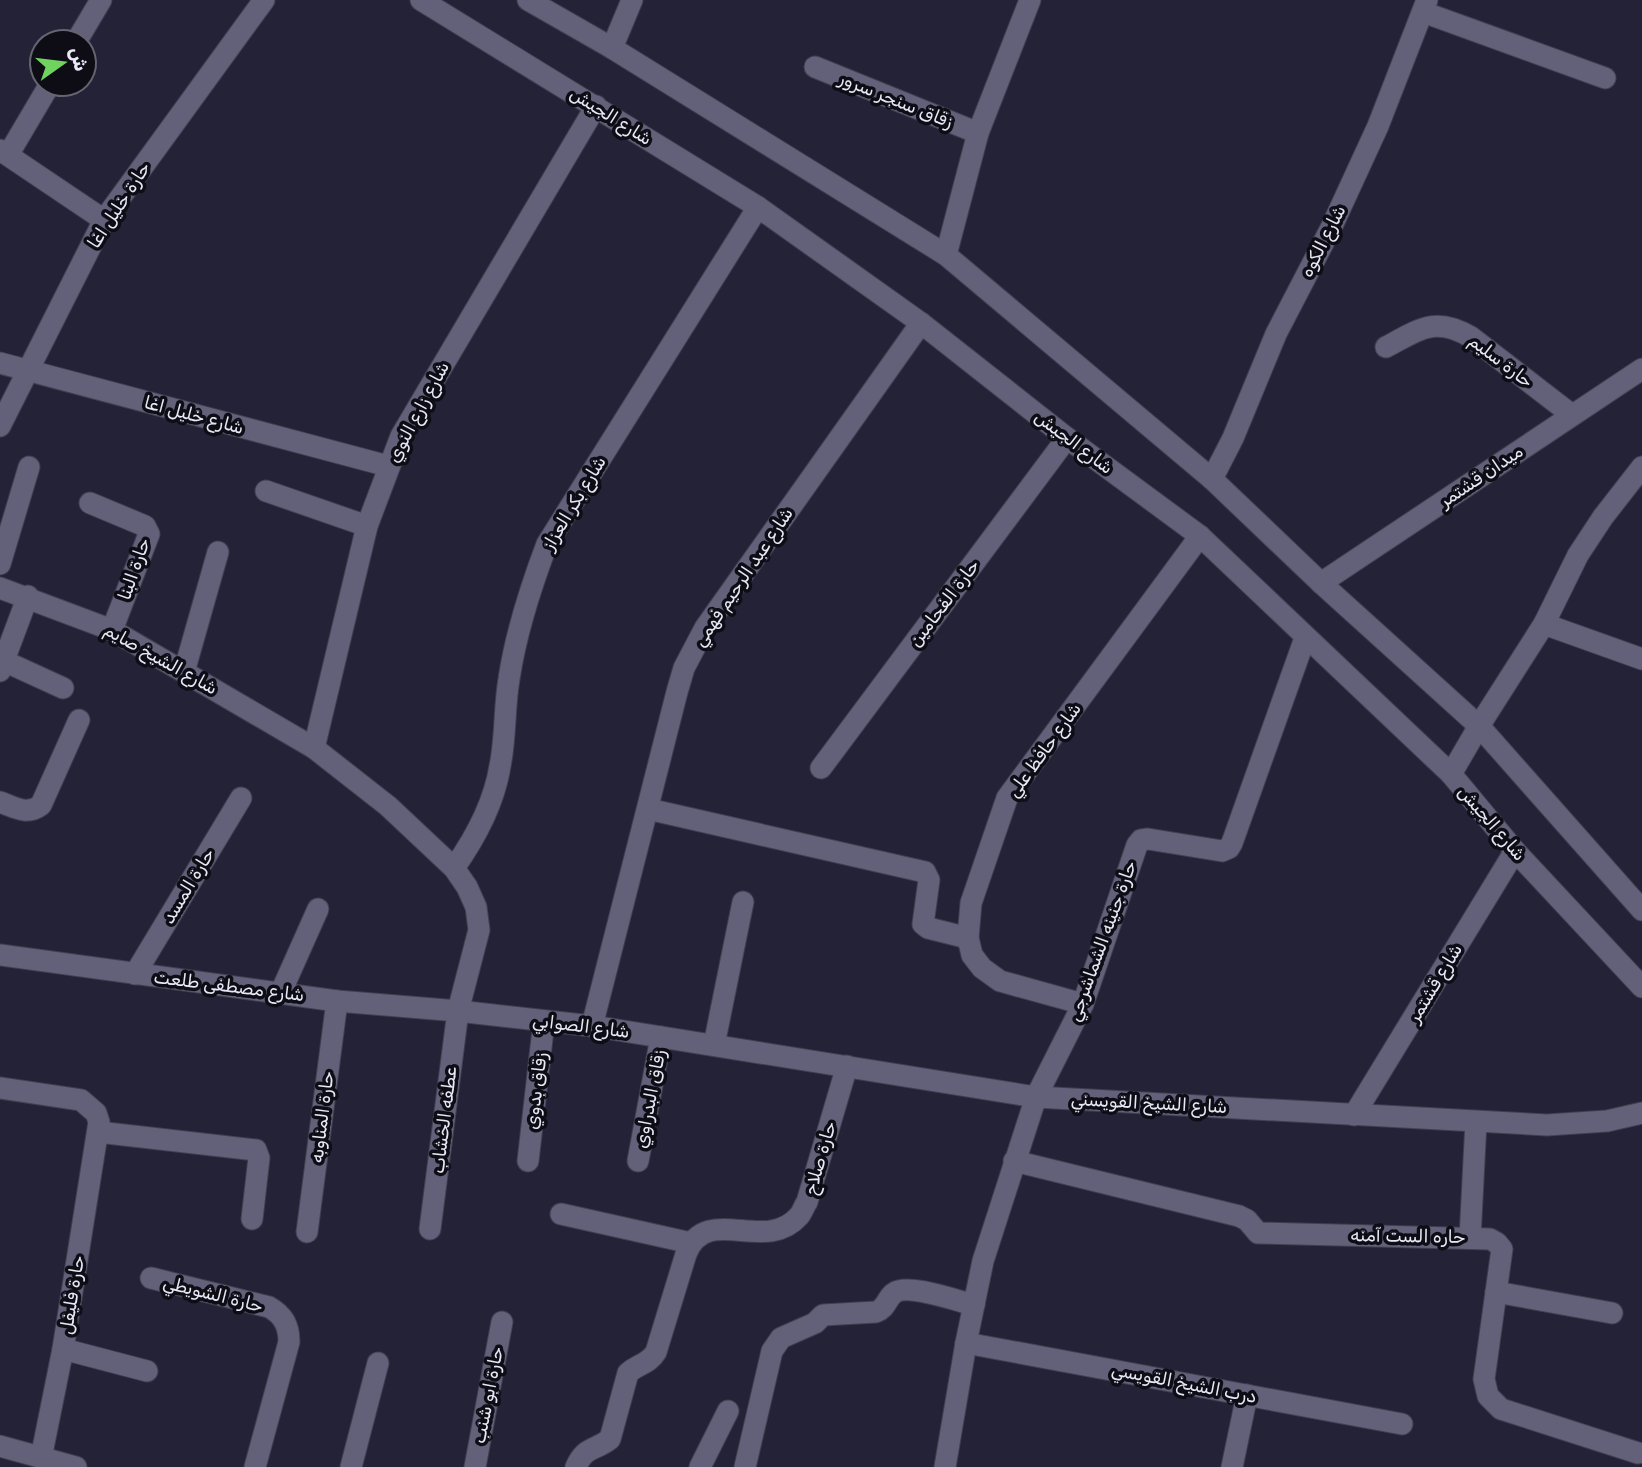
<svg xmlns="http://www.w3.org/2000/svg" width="1642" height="1467" font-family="Rubik,Vazirmatn,sans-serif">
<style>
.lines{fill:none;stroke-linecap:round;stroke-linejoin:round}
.street-casing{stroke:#414052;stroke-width:23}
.secondary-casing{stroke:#414052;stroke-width:23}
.street{stroke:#626179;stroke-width:21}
.secondary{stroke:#626179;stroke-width:21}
.labels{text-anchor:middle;stroke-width:7;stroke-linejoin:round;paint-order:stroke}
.street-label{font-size:18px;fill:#e7e7f6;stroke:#0e0d16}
</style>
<rect width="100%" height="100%" fill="#242237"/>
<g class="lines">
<g class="street-casing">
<g id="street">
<polyline points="1423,12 1605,78"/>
<polyline points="76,42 101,0"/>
<polyline points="612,48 632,0"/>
<polyline points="815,67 978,133"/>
<polyline points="0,150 104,220"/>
<polyline points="8,155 50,84"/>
<polyline points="946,255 978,133 1030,0"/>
<path d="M 1386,347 C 1420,329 1435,316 1471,337 L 1572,415"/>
<polyline points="0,363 388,466"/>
<polyline points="0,426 104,220 264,0"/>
<polyline points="1212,479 1233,438 1276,334 1332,226 1378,126 1427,0"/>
<polyline points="266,491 367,526"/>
<polyline points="90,503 145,526 149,534 112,630"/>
<polyline points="0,564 29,467"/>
<polyline points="0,588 112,630 314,748 388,806 454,868 467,887 476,907 479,930 458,1011 592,1026 1036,1097 1083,1004 1137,845 1141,840 1148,839 1222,851 1229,848 1232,843 1305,638"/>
<polyline points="1544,624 1642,659"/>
<polyline points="4,661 63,688"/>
<polyline points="0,671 28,596"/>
<polyline points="184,672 218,552"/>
<polyline points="314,748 367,526 401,436 596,106"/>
<polyline points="821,768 1067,438"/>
<path d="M 0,802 C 14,807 27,816 41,805 L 79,720"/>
<polyline points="648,809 925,872 929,880 923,924 928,928 968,938"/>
<path d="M 454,868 C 476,837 494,804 500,766 C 506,737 504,708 509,679 C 516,632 530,589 547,544 L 758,207"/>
<polyline points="0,955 337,1001 458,1011 430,1229"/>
<polyline points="135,974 241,798"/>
<polyline points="281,992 318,909"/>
<polyline points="1083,1004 1000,981 982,968 972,955 968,938 971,903 1007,798 1200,536"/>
<polyline points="592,1026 677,692 684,668 705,628 921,323"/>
<polyline points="714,1045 743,902"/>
<polyline points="0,1088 81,1100 96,1113 99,1122 63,1349 41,1458"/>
<polyline points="1354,1115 1515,851"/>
<polyline points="98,1132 256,1150 259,1158 252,1219"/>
<polyline points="528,1161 544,1021"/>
<polyline points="638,1161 661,1037"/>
<polyline points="1014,1161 1239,1216 1247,1220 1258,1233 1490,1239 1497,1243 1502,1249 1484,1379 1488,1396 1501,1409 1638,1453"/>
<polyline points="561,1214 691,1243"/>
<polyline points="307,1232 337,1001"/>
<polyline points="1470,1238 1476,1122"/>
<path d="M 151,1278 L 269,1307 C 283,1315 289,1325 289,1342 L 255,1467"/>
<polyline points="1496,1292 1612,1313"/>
<polyline points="966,1343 1402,1424"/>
<polyline points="63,1349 147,1371"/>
<polyline points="0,1446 76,1467"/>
<polyline points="351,1467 378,1363"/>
<polyline points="475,1467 502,1322"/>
<path d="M 576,1467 C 585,1446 595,1451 610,1439 L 628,1373 C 638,1364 649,1364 656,1352 L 686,1254 C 706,1202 765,1255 799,1216 C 802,1213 804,1206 807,1202 L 847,1066"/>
<polyline points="700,1467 728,1411"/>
<path d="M 745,1467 L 772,1351 L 781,1338 L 815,1323 L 823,1315 L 876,1312 C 887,1308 886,1299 894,1293 C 908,1283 957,1301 974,1305"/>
<polyline points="945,1467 966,1343 983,1261 1036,1097 1547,1125 1607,1121 1642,1113"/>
<polyline points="1232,1467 1247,1395"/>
</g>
</g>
<g class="secondary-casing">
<g id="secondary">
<polyline points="421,0 758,207 921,323 1067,438 1200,536 1451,774 1515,851 1642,987"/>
<polyline points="528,0 612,48 946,255 1212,479 1321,583 1479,726 1642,910"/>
<polyline points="1321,583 1642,369"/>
<polyline points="1451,774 1479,726 1544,624 1578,555 1603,517 1642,467"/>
</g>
</g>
<use href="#street" class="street"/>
<use href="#secondary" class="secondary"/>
</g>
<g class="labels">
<g class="street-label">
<text transform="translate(896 100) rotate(22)" y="6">زقاق سنجر سرور</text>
<text transform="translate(611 116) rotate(32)" y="6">شارع الجيش</text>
<text transform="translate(119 205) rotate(-57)" y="6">حارة خليل اغا</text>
<text transform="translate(1323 241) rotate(-63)" y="6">شارع الكوه</text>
<text transform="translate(1501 361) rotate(37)" y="6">حارة سليم</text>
<text transform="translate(418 412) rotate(-62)" y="6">شارع زارع النوي</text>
<text transform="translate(194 415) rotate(15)" y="6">شارع خليل اغا</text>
<text transform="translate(1074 442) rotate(37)" y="6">شارع الجيش</text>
<text transform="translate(1481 476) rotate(-34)" y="6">ميدان قشتمر</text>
<text transform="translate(574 503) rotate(-59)" y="6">شارع بكر العزاز</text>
<text transform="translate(134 569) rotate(-71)" y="6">حارة البنا</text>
<text transform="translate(743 577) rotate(-56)" y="6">شارع عبد الرحيم فهمي</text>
<text transform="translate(944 603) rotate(-53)" y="6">حارة الفحامين</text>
<text transform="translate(161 659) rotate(29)" y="6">شارع الشيخ صايم</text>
<text transform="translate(1044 750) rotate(-54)" y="6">شارع حافظ علي</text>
<text transform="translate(1492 823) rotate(49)" y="6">شارع الجيش</text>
<text transform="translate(188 886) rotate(-59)" y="6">حارة المسد</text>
<text transform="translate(1102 941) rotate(-70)" y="6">حارة جنينه الشماشرجي</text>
<text transform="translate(1435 983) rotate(-59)" y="6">شارع قشتمر</text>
<text transform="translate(229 986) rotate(7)" y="6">شارع مصطفى طلعت</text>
<text transform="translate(581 1026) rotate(7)" y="6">شارع الصوابي</text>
<text transform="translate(536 1091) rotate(-83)" y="6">زقاق بدوي</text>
<text transform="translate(650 1099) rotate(-79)" y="6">زقاق البدراوي</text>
<text transform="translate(1149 1103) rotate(3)" y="6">شارع الشيخ القويسني</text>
<text transform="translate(322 1117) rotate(-83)" y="6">حارة المناوبه</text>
<text transform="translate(444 1120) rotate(-83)" y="6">عطفه الخشاب</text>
<text transform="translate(820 1158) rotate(-74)" y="6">حارة صلاح</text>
<text transform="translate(1408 1236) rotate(1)" y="6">حاره الست آمنه</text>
<text transform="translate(213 1294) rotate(14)" y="6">حارة الشويطي</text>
<text transform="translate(72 1295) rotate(-81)" y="6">حارة فليفل</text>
<text transform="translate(1184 1383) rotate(11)" y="6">درب الشيخ القويسي</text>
<text transform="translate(488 1395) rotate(-79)" y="6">حارة ابو شنب</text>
</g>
</g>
<g transform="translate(63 63) rotate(76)"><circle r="33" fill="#0e0d16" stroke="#656470" stroke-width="2"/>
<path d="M0-5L12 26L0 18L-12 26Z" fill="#70d35f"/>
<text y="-10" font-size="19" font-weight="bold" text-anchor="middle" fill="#e7e7f6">ش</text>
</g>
</svg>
